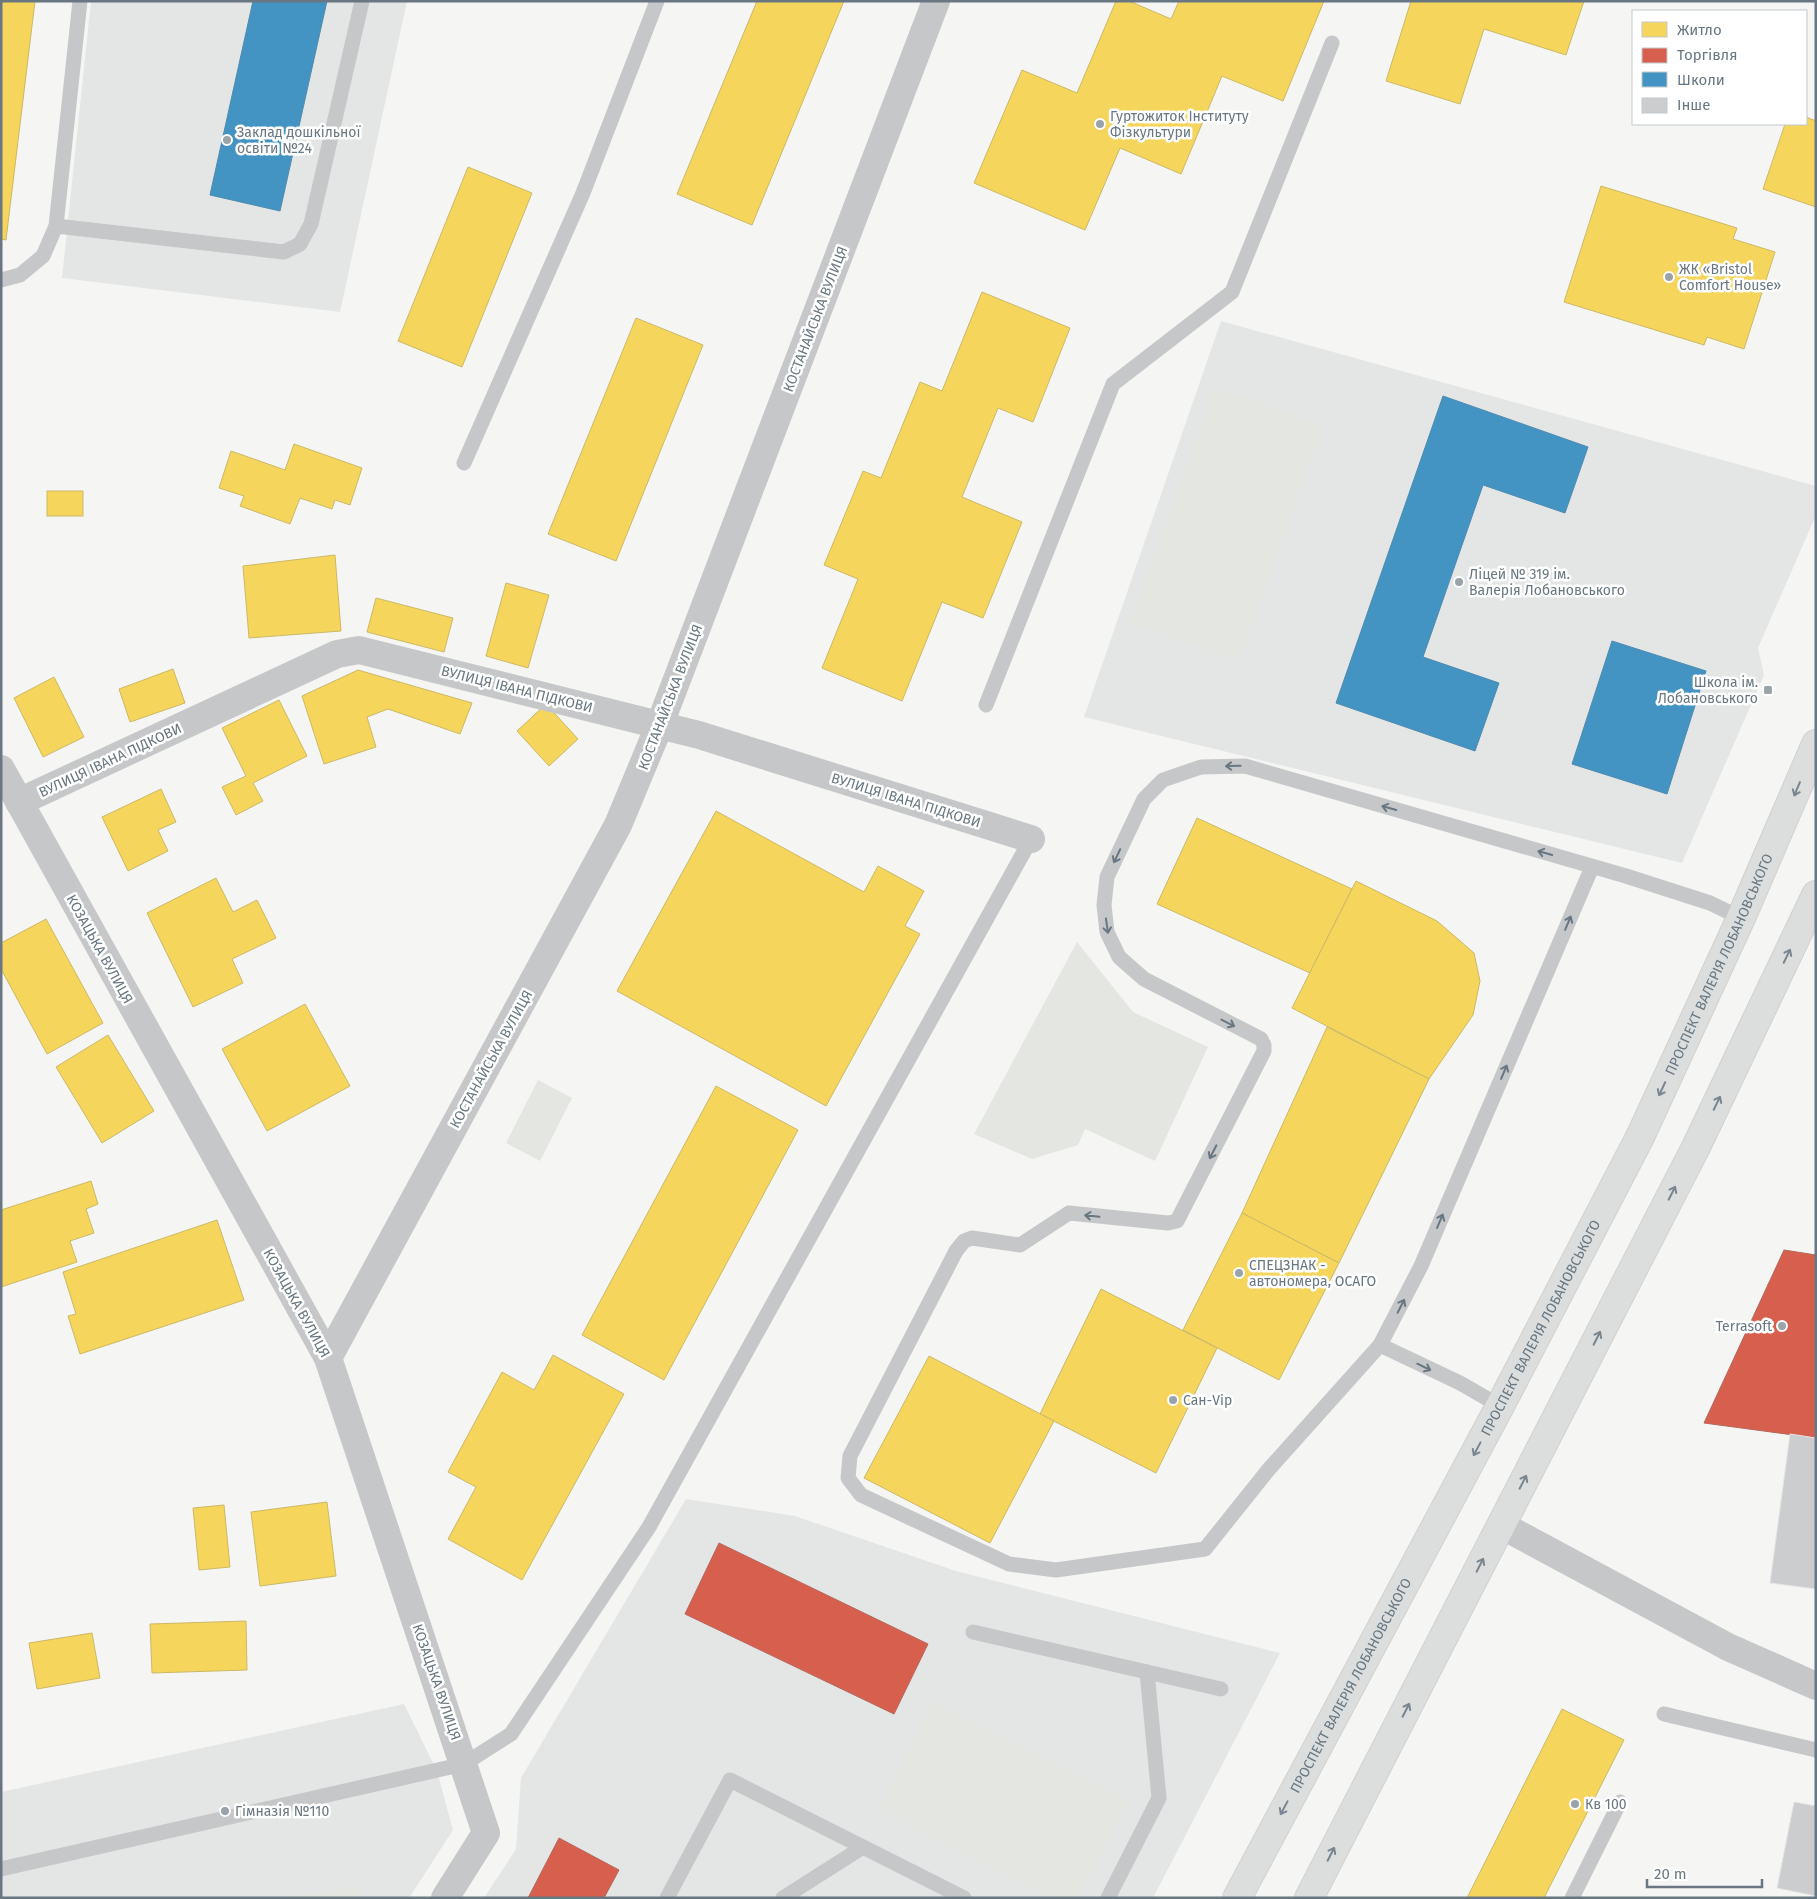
<svg xmlns="http://www.w3.org/2000/svg" width="1817" height="1899" font-family="'Fira Sans',sans-serif">
<style>
.built{fill:#e4e5e5}
.green{fill:#e4e6e2}
.homes{fill:#f6d55c;stroke:#cbb967}
.shops{fill:#d6604d;stroke:#b5675d}
.schools{fill:#4393c3;stroke:#4e8baf}
.building{fill:#cccdce;stroke:#e4e4e4}
.lines{fill:none;stroke-linecap:round;stroke-linejoin:round}
.primary-casing{stroke:#d0d1d1;stroke-width:30}
.lane{stroke:#c6c7c8;stroke-width:15}
.street{stroke:#c6c7c8;stroke-width:28}
.primary{stroke:#dcdddd;stroke-width:28}
.oneway{stroke:#687781}
.oneway2{stroke:#79868f}
.poi-dot{fill:#99a3a9;stroke:#fff;stroke-width:2}
.labels{text-anchor:middle;stroke-width:5;stroke-linejoin:round;paint-order:stroke}
.poi-label{font-size:14px;fill:#687781;stroke:#fff;text-anchor:start}
.street-label{font-size:14px;fill:#687781;stroke:#fff}
</style>
<rect width="100%" height="100%" fill="#f5f5f4"/>
<g class="built">
<polygon points="91,1 407,1 340,312 62,278"/>
<polygon points="1221,321 1816,486 1816,515 1758,648 1764,675 1682,863 1084,717"/>
<polygon points="686,1499 795,1516 956,1571 1280,1653 1153,1898 484,1898 516,1849 521,1778"/>
<polygon points="404,1704 437,1771 453,1830 409,1898 1,1898 1,1792"/>
</g>
<g class="green">
<polygon points="1215,387 1323,426 1239,661 1130,623"/>
<polygon points="1077,942 1133,1012 1208,1047 1155,1161 1085,1129 1078,1145 1032,1159 974,1134"/>
<polygon points="538,1080 572,1098 540,1161 506,1143"/>
<polygon points="933,1701 1127,1801 1077,1898 1050,1898 878,1809"/>
<polygon points="364,1885 359,1898 288,1898"/>
</g>
<g class="homes">
<polygon points="1,1 35,1 6,240 1,239"/>
<polygon points="757,1 844,1 752,225 677,194"/>
<polygon points="1116,1 1129,1 1171,19 1179,1 1324,1 1283,101 1222,76 1181,174 1120,148 1085,230 974,183 1022,70 1077,93"/>
<polygon points="1411,1 1584,1 1566,55 1484,29 1460,104 1386,81"/>
<polygon points="1806,117 1816,121 1816,207 1763,189 1785,124 1806,124"/>
<polygon points="468,167 532,193 462,367 398,341"/>
<polygon points="1601,186 1737,228 1733,239 1775,252 1744,349 1707,337 1704,345 1564,302"/>
<polygon points="982,292 1070,328 1033,422 998,408 962,497 1022,522 983,618 942,602 902,701 822,668 858,579 824,565 863,471 881,478 920,382 942,391"/>
<polygon points="636,318 703,345 616,561 548,534"/>
<polygon points="294,444 362,468 350,505 335,500 332,509 300,498 290,524 240,506 244,496 219,488 231,451 285,470"/>
<rect x="47" y="491" width="36" height="25"/>
<polygon points="335,555 341,631 249,638 243,566"/>
<polygon points="506,583 549,595 528,668 486,656"/>
<polygon points="376,598 453,618 444,652 367,632"/>
<polygon points="173,669 185,703 130,722 119,689"/>
<polygon points="358,670 472,703 460,734 388,709 367,717 376,747 324,764 302,696"/>
<polygon points="54,677 84,737 43,757 14,698"/>
<polygon points="279,700 307,756 253,783 263,801 236,815 222,787 246,776 222,728"/>
<polygon points="546,704 578,739 549,766 517,731"/>
<polygon points="161,789 176,822 158,830 168,851 128,871 102,817"/>
<polygon points="716,811 864,892 878,866 924,891 905,926 920,934 826,1106 617,991"/>
<polygon points="1197,818 1352,889 1310,973 1157,904"/>
<polygon points="216,878 233,912 257,900 276,938 232,959 243,983 193,1007 147,913"/>
<polygon points="1356,881 1437,921 1474,953 1480,981 1473,1015 1429,1079 1292,1008"/>
<polygon points="46,919 103,1023 47,1054 1,969 1,943"/>
<polygon points="305,1004 350,1086 267,1131 222,1049"/>
<polygon points="1327,1027 1429,1079 1339,1263 1242,1213"/>
<polygon points="108,1035 154,1111 102,1143 56,1067"/>
<polygon points="716,1086 798,1130 664,1380 582,1335"/>
<polygon points="91,1181 98,1204 86,1209 94,1233 70,1241 77,1262 1,1287 1,1210"/>
<polygon points="1242,1213 1339,1263 1279,1380 1183,1330"/>
<polygon points="217,1220 244,1300 80,1354 68,1316 76,1314 63,1272"/>
<polygon points="1101,1289 1217,1348 1156,1473 1040,1414"/>
<polygon points="553,1355 624,1394 522,1580 448,1539 476,1487 448,1472 502,1372 534,1390"/>
<polygon points="929,1356 1054,1421 990,1543 864,1478"/>
<polygon points="327,1502 336,1576 260,1586 251,1512"/>
<polygon points="224,1505 230,1567 199,1570 193,1508"/>
<polygon points="246,1621 247,1670 152,1673 150,1624"/>
<polygon points="92,1633 100,1678 37,1689 29,1643"/>
<polygon points="1562,1709 1624,1740 1544,1898 1467,1898"/>
</g>
<g class="shops">
<polygon points="1784,1250 1816,1255 1816,1438 1704,1423"/>
<polygon points="719,1543 928,1644 894,1714 685,1614"/>
<polygon points="559,1838 619,1870 604,1898 528,1898"/>
</g>
<g class="schools">
<polygon points="253,1 327,1 280,211 210,195"/>
<polygon points="1443,396 1588,447 1565,513 1483,485 1423,657 1499,683 1475,751 1336,703"/>
<polygon points="1612,641 1706,671 1667,794 1572,764"/>
</g>
<g class="building">
<polygon points="1790,1434 1816,1438 1816,1589 1770,1583"/>
<polygon points="1794,1802 1816,1806 1816,1896 1777,1888"/>
</g>
<g class="lines">
<g class="primary-casing">
<g id="primary">
<path id="s1" d="M 1237,1898 L 1500,1406 L 1640,1137 L 1741,918 L 1816,744"/>
<polyline points="1309,1898 1696,1147 1816,895"/>
</g>
</g>
<g class="lane">
<polyline points="56,226 284,252 300,244 311,224 362,1"/>
<polyline points="1,280 20,275 43,256 56,226 80,1"/>
<polyline points="464,463 583,193 657,1"/>
<polyline points="986,705 1113,384 1232,292 1332,43"/>
<polyline points="1592,867 1421,1266 1380,1345 1269,1469 1205,1549 1056,1570 1009,1564 861,1495 848,1478 850,1456 956,1251 964,1241 972,1238 1020,1245 1069,1213 1168,1223 1177,1221 1264,1051 1264,1045 1261,1039 1144,979 1119,957 1107,932 1104,905 1107,877 1144,799 1163,780 1201,767 1245,766 1626,876 1710,903 1741,918"/>
<polyline points="1380,1345 1460,1383 1500,1406"/>
<polyline points="973,1632 1221,1689"/>
<polyline points="1664,1714 1816,1750"/>
<polyline points="1,1869 464,1764 511,1734 649,1527 1031,839"/>
<polyline points="667,1898 730,1780 863,1847"/>
<polyline points="783,1898 863,1847 964,1898"/>
<polyline points="1108,1898 1159,1798 1147,1672"/>
<polyline points="1572,1898 1620,1802"/>
</g>
<g class="street">
<polyline points="1,769 328,1358 486,1833 445,1898"/>
<polyline points="19,802 337,654 359,650 699,735 1031,839"/>
<polyline points="328,1358 618,825 660,724 936,1"/>
<polyline points="1501,1525 1728,1647 1816,1686"/>
</g>
<use href="#primary" class="primary"/>
</g>
<defs><path id="oneway-shaft" d="M-6 0H5M1.5-3L5.5 0L1.5 3" fill="none" stroke-width="1.6" stroke-linecap="round" stroke-linejoin="round" transform="scale(1.25)"/></defs>
<g class="oneway">
<use href="#oneway-shaft" transform="translate(1233 766) rotate(179)"/>
<use href="#oneway-shaft" transform="translate(1389 808) rotate(-164)"/>
<use href="#oneway-shaft" transform="translate(1545 853) rotate(-164)"/>
<use href="#oneway-shaft" transform="translate(1117 856) rotate(115)"/>
<use href="#oneway-shaft" transform="translate(1568 923) rotate(-67)"/>
<use href="#oneway-shaft" transform="translate(1107 926) rotate(82)"/>
<use href="#oneway-shaft" transform="translate(1228 1023) rotate(27)"/>
<use href="#oneway-shaft" transform="translate(1504 1072) rotate(-67)"/>
<use href="#oneway-shaft" transform="translate(1213 1152) rotate(117)"/>
<use href="#oneway-shaft" transform="translate(1092 1216) rotate(-174)"/>
<use href="#oneway-shaft" transform="translate(1440 1221) rotate(-67)"/>
<use href="#oneway-shaft" transform="translate(1401 1306) rotate(-63)"/>
<use href="#oneway-shaft" transform="translate(1424 1367) rotate(26)"/>
</g>
<g class="oneway2">
<use href="#oneway-shaft" transform="translate(1797 789) rotate(113)"/>
<use href="#oneway-shaft" transform="translate(1787 956) rotate(-64)"/>
<use href="#oneway-shaft" transform="translate(1662 1089) rotate(115)"/>
<use href="#oneway-shaft" transform="translate(1717 1103) rotate(-64)"/>
<use href="#oneway-shaft" transform="translate(1672 1193) rotate(-63)"/>
<use href="#oneway-shaft" transform="translate(1597 1338) rotate(-63)"/>
<use href="#oneway-shaft" transform="translate(1477 1449) rotate(118)"/>
<use href="#oneway-shaft" transform="translate(1523 1482) rotate(-63)"/>
<use href="#oneway-shaft" transform="translate(1480 1565) rotate(-63)"/>
<use href="#oneway-shaft" transform="translate(1406 1710) rotate(-63)"/>
<use href="#oneway-shaft" transform="translate(1284 1808) rotate(118)"/>
<use href="#oneway-shaft" transform="translate(1331 1854) rotate(-63)"/>
</g>
<g class="poi-dot">
<circle cx="1100" cy="124" r="5"/>
<circle cx="227" cy="140" r="5"/>
<circle cx="1669" cy="277" r="5"/>
<circle cx="1459" cy="582" r="5"/>
<rect x="1763" y="685" width="10" height="10" rx="2.5"/>
<circle cx="1239" cy="1273" r="5"/>
<circle cx="1782" cy="1326" r="5"/>
<circle cx="1173" cy="1400" r="5"/>
<circle cx="1575" cy="1804" r="5"/>
<circle cx="225" cy="1811" r="5"/>
</g>
<g class="labels">
<g class="poi-label">
<text x="1110" y="121">Гуртожиток Інституту<tspan x="1110" dy="16">Фізкультури</tspan></text>
<text x="237" y="137">Заклад дошкільної<tspan x="237" dy="16">освіти №24</tspan></text>
<text x="1679" y="274">ЖК «Bristol<tspan x="1679" dy="16">Comfort House»</tspan></text>
<text x="1469" y="579">Ліцей № 319 ім.<tspan x="1469" dy="16">Валерія Лобановського</tspan></text>
<text x="1758" y="687" text-anchor="end">Школа ім.<tspan x="1758" dy="16">Лобановського</tspan></text>
<text x="1249" y="1270">СПЕЦЗНАК -<tspan x="1249" dy="16">автономера, ОСАГО</tspan></text>
<text x="1772" y="1331" text-anchor="end">Terrasoft</text>
<text x="1183" y="1405">Сан-Vip</text>
<text x="1585" y="1809">Кв 100</text>
<text x="235" y="1816">Гімназія №110</text>
</g>
<g class="street-label">
<text transform="translate(815 319) rotate(-69)" y="5">КОСТАНАЙСЬКА ВУЛИЦЯ</text>
<text transform="translate(517 689) rotate(14)" y="5">ВУЛИЦЯ ІВАНА ПІДКОВИ</text>
<text transform="translate(670 697) rotate(-69)" y="5">КОСТАНАЙСЬКА ВУЛИЦЯ</text>
<text transform="translate(110 760) rotate(-25)" y="5">ВУЛИЦЯ ІВАНА ПІДКОВИ</text>
<text transform="translate(906 800) rotate(17)" y="5">ВУЛИЦЯ ІВАНА ПІДКОВИ</text>
<text transform="translate(100 949) rotate(61)" y="5">КОЗАЦЬКА ВУЛИЦЯ</text>
<text dy="5" stroke="none"><textPath href="#s1" startOffset="1051">ПРОСПЕКТ ВАЛЕРІЯ ЛОБАНОВСЬКОГО</textPath></text>
<text transform="translate(491 1059) rotate(-61)" y="5">КОСТАНАЙСЬКА ВУЛИЦЯ</text>
<text transform="translate(297 1303) rotate(61)" y="5">КОЗАЦЬКА ВУЛИЦЯ</text>
<text dy="5" stroke="none"><textPath href="#s1" startOffset="646">ПРОСПЕКТ ВАЛЕРІЯ ЛОБАНОВСЬКОГО</textPath></text>
<text transform="translate(437 1682) rotate(71)" y="5">КОЗАЦЬКА ВУЛИЦЯ</text>
<text dy="5" stroke="none"><textPath href="#s1" startOffset="241">ПРОСПЕКТ ВАЛЕРІЯ ЛОБАНОВСЬКОГО</textPath></text>
</g>
</g>
<rect width="1817" height="1899" fill="none" stroke="#687781" stroke-width="5"/>
<rect x="1632" y="10" width="175" height="115" fill="#ffffff" stroke="#c3c9cd"/>
<rect x="1642" y="22" width="25" height="15" fill="#f6d55c" stroke="#c3c9cd"/>
<text x="1677" y="35" font-size="15" fill="#687781">Житло</text>
<rect x="1642" y="48" width="25" height="15" fill="#d6604d" stroke="#c3c9cd"/>
<text x="1677" y="60" font-size="15" fill="#687781">Торгівля</text>
<rect x="1642" y="72" width="25" height="15" fill="#4393c3" stroke="#c3c9cd"/>
<text x="1677" y="85" font-size="15" fill="#687781">Школи</text>
<rect x="1642" y="98" width="25" height="15" fill="#cccdce" stroke="#c3c9cd"/>
<text x="1677" y="110" font-size="15" fill="#687781">Інше</text>
<path d="M1647 1879v8h115v-8" fill="none" stroke="#687781" stroke-width="2.5"/>
<text x="1654" y="1879" font-size="15" fill="#687781" stroke="#ffffff" stroke-width="4" paint-order="stroke">20 m</text>
</svg>
